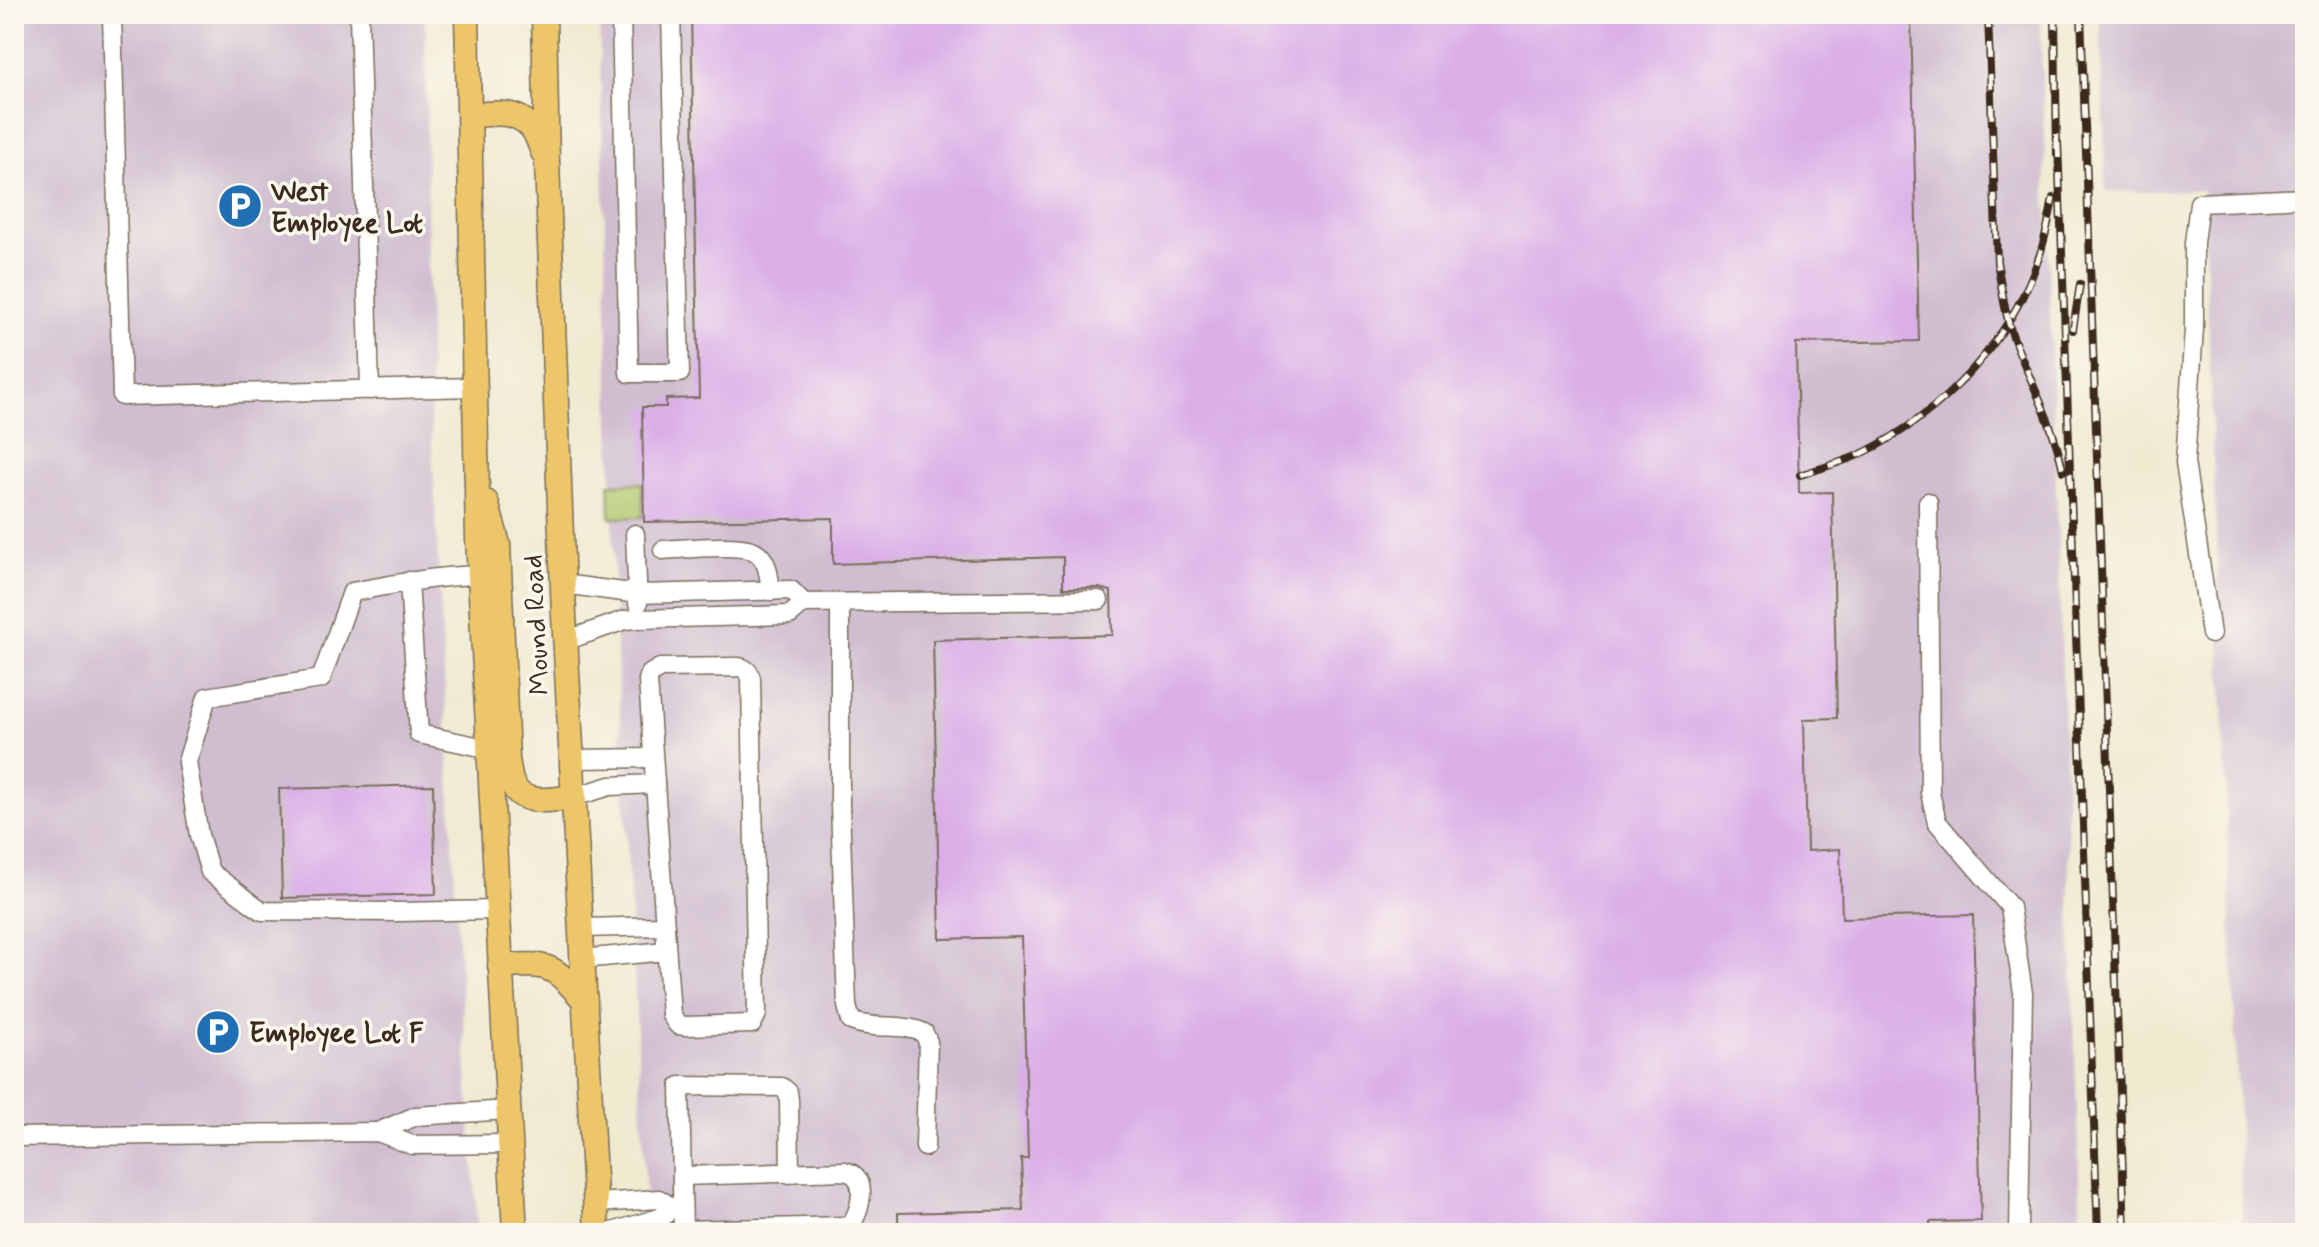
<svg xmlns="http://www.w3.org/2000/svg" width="2319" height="1247" font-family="Mynerve,sans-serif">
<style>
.industrial{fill:#cfbdd0}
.green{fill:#b0c76c;stroke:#767845;stroke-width:2}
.building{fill:#daafe8}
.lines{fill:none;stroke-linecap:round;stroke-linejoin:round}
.minor-casing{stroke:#7a6d5d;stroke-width:21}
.major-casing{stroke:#7a6d5d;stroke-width:27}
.minor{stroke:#fff;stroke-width:18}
.major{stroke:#ecc669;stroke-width:24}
.rail-casing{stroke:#3b2a1e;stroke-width:8}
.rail{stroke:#fbf7ec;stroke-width:5;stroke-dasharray:15;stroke-linecap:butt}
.labels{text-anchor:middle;stroke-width:7;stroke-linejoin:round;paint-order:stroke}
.poi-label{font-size:28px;font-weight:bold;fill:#3b2a1e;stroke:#fbf7ec;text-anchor:start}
.street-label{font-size:28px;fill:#3b2a1e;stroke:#fbf7ec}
</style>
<rect width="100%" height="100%" fill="#fbf7ec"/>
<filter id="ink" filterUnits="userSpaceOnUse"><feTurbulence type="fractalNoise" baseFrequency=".0125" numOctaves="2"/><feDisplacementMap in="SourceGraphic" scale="16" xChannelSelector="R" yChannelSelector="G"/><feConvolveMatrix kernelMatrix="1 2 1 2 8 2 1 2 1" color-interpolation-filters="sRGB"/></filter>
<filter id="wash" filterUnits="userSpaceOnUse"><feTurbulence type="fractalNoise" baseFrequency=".006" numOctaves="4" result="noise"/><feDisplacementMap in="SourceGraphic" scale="32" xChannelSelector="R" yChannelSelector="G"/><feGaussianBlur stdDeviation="1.8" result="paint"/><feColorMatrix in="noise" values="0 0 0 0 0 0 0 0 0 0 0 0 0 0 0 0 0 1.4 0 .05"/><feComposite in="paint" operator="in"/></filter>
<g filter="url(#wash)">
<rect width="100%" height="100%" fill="#f0ead1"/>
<g class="industrial">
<polygon points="14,14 425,14 430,406 458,941 478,1233 14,1233"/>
<polygon points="599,14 2040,14 2081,1233 648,1233 616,638"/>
<polygon points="2100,14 2305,14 2305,1233 2243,1233 2203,190 2106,192"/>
</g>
<polygon class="green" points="642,483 643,517 610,518 609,484"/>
<g id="blocks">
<g class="building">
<polygon points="691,14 1893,14 1894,20 1911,19 1919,341 1796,343 1799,493 1832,492 1837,718 1804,719 1807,851 1840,849 1842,918 1973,915 1981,1221 1930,1222 1930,1233 898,1233 898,1213 1023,1210 1021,1158 1028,1158 1022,937 940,939 933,640 1112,635 1111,591 1099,588 1063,588 1063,557 833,564 833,518 644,522 642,407 666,407 666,399 699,398"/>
<polygon points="433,785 436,894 282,898 279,789"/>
</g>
</g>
</g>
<g filter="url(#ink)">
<use href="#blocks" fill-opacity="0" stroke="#7a6d5d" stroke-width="2"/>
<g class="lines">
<g class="minor-casing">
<g id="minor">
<polyline points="112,14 122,396 475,387"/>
<polyline points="359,14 370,390"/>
<polyline points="621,14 629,373 680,373 671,14"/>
<polyline points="1928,502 1930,793 1937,822 2010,907 2023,993 2019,1233"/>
<polyline points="635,534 638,604"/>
<path d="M 663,550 C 683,549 738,543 754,551 C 768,558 769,576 771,591"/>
<path d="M 480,575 C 437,576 394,584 352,592 L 321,679 L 207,697 L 187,762 L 199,835 L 210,872 L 262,911 L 398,912 L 497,910"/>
<polyline points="409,581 419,734 490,749"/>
<polyline points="563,584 638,594 791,590 804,603"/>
<path d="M 840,603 L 840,804 L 847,1006 L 851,1021 C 876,1031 902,1022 924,1033 L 928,1042 L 925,1147"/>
<polyline points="2211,634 2185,462 2194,329 2194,243 2199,203 2305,198"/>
<polyline points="565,641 625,620 637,619 790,615 804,603 1099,600"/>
<path d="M 738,667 C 746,668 749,671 751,679 L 757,1014 L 752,1024 L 686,1026 L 678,1025 L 671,1015 L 648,680 L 650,674 L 660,668 Z"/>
<polyline points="572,759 653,758"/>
<polyline points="574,797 610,786 655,784"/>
<polyline points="581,928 665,926"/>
<polyline points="582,959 666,951"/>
<polyline points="378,1132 416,1116 508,1110"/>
<polyline points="14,1137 378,1132 412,1145 510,1144"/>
<path d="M 682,1176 L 845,1171 C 850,1173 853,1173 856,1177 C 866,1188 859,1218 848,1226 L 683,1230"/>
<polyline points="596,1203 659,1199 671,1207 682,1205"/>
<polyline points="609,1233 663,1217 671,1207"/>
<polyline points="683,1233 680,1086 782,1087 788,1092 789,1100 790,1174"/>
</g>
</g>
<g class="major-casing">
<g id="major">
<polyline points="467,14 478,539 515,1233"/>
<polyline points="544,14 547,162 564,615 597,1233"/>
<path d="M 470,116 C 492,113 516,109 532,128 C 537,134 540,145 543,152"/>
<path d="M 486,502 L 498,544 L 507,759 C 509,767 509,778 513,785 C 523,807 555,799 574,797"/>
<path d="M 500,966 C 550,964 551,963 585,1001"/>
</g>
</g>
<use href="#minor" class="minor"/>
<use href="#major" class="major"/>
<g class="rail-casing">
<g id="rail">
<path d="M 1988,14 L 1997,262 C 2002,289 2005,317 2015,342 C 2032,385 2054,425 2063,471"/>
<polyline points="2055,14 2057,154"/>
<polyline points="2081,14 2125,1233"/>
<polyline points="2058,143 2098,1233"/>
<polyline points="2073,330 2080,284"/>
<path d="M 1800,475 C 1821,468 1844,462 1863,453 C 1944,413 2014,338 2041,251 C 2046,234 2050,216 2053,198"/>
</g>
</g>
<use href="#rail" class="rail"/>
</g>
</g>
<defs>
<g id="parking-disc" transform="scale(2.3)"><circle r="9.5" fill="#1f6fb2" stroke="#fbf7ec"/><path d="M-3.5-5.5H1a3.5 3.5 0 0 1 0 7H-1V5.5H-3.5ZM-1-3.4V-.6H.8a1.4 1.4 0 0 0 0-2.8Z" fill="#fff"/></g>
</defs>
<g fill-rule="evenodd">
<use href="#parking-disc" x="240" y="206"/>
<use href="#parking-disc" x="218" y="1032"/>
</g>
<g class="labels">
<g class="poi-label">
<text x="271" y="200">West<tspan x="271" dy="32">Employee Lot</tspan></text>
<text x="249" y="1042">Employee Lot F</text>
</g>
<g class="street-label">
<text transform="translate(535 625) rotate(-93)" y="10">Mound Road</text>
</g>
</g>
<rect width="2319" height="1247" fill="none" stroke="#fbf7ec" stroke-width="48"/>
</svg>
